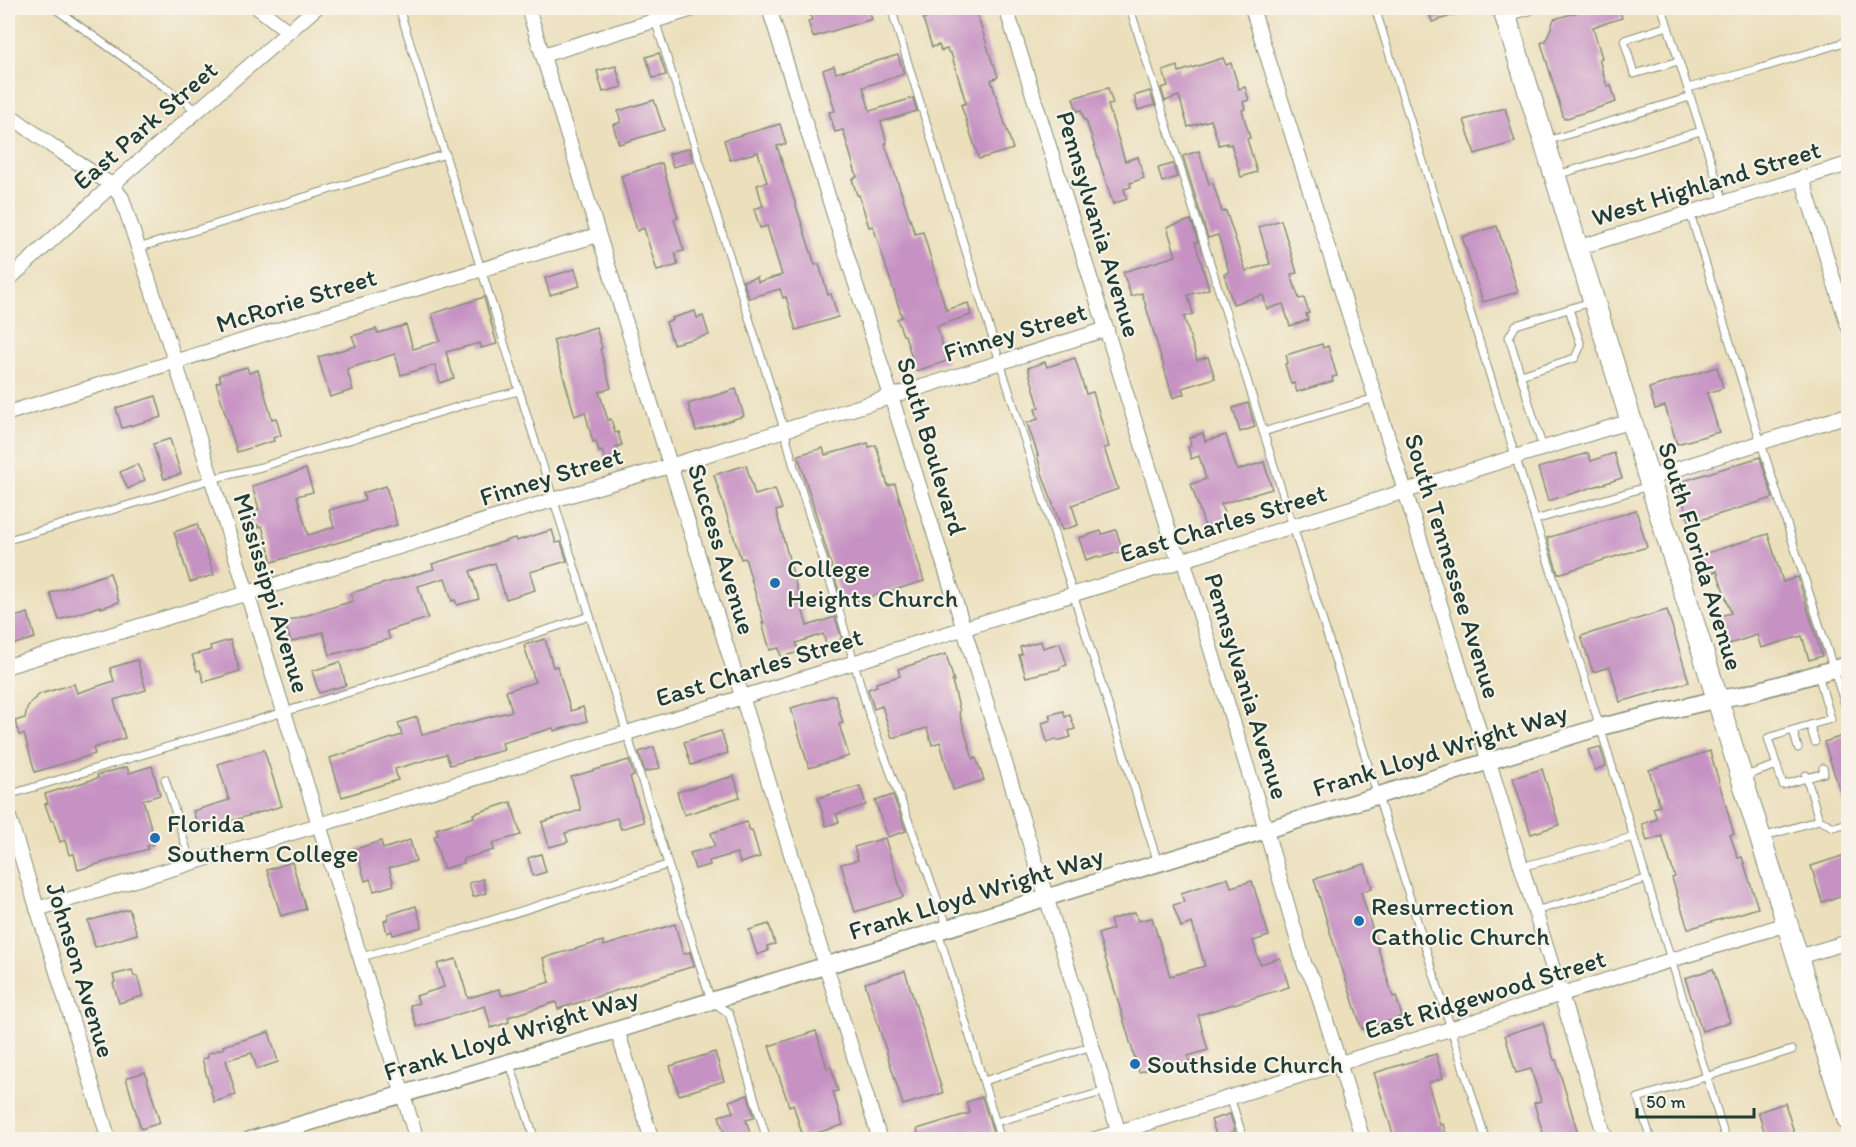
<svg xmlns="http://www.w3.org/2000/svg" width="1856" height="1147" font-family="Itim,sans-serif">
<style>
.building{fill:#c692c3}
.lines{fill:none;stroke-linecap:round;stroke-linejoin:round}
.service-casing{stroke:#858e78;stroke-width:9}
.minor-casing{stroke:#858e78;stroke-width:16}
.tertiary-casing{stroke:#858e78;stroke-width:19}
.primary-casing{stroke:#858e78;stroke-width:23}
.service{stroke:#fff;stroke-width:7}
.minor{stroke:#fff;stroke-width:14}
.tertiary{stroke:#fff;stroke-width:16}
.primary{stroke:#fff;stroke-width:21}
.poi-dot{fill:#1f6fb2;stroke:#f7f3e8;stroke-width:2}
.labels{text-anchor:middle;stroke-width:4.5;stroke-linejoin:round;paint-order:stroke}
.street-label{font-size:26px;fill:#1f3d34;stroke:#f7f3e8}
.poi-label{font-size:26px;fill:#1f3d34;stroke:#f7f3e8;text-anchor:start}
</style>
<rect width="100%" height="100%" fill="#f7f3e8"/>
<filter id="ink" filterUnits="userSpaceOnUse"><feTurbulence type="fractalNoise" baseFrequency=".0167" numOctaves="2"/><feDisplacementMap in="SourceGraphic" scale="12" xChannelSelector="R" yChannelSelector="G"/><feConvolveMatrix kernelMatrix="1 2 1 2 8 2 1 2 1" color-interpolation-filters="sRGB"/></filter>
<filter id="wash" filterUnits="userSpaceOnUse"><feTurbulence type="fractalNoise" baseFrequency=".008" numOctaves="4" result="noise"/><feDisplacementMap in="SourceGraphic" scale="24" xChannelSelector="R" yChannelSelector="G"/><feGaussianBlur stdDeviation="1.35" result="paint"/><feColorMatrix in="noise" values="0 0 0 0 0 0 0 0 0 0 0 0 0 0 0 0 0 1.4 0 .05"/><feComposite in="paint" operator="in"/></filter>
<g filter="url(#wash)">
<rect width="100%" height="100%" fill="#ebdfbc"/>
<g id="blocks">
<g class="building">
<polygon points="808,8 868,8 872,19 813,37 808,21 812,20"/>
<polygon points="943,8 975,8 993,64 994,64 998,77 991,80 1013,149 979,159 961,105 966,103 951,53 949,53 947,49 941,51 939,45 932,47 923,19 932,16 930,12"/>
<polygon points="1428,8 1470,8 1470,10 1432,22"/>
<polygon points="1592,8 1619,8 1622,18 1593,27 1602,58 1599,59 1607,86 1611,85 1616,102 1564,119 1541,43 1546,41 1554,19"/>
<polygon points="659,53 666,75 653,78 646,57"/>
<polygon points="898,55 904,74 863,87 870,111 913,98 917,111 881,122 887,143 885,144 915,234 923,232 946,310 968,303 971,315 937,326 947,361 916,371 905,335 903,335 897,319 902,317 873,226 869,227 859,195 857,195 852,179 857,177 843,130 835,132 829,112 835,111 823,70 834,66 836,73"/>
<polygon points="1223,58 1226,65 1231,63 1239,89 1245,87 1249,100 1243,102 1245,109 1242,110 1250,138 1247,139 1257,172 1241,177 1231,144 1227,145 1227,143 1219,145 1211,120 1188,127 1179,96 1165,101 1161,88 1168,86 1163,71 1178,66 1179,72"/>
<polygon points="616,66 622,87 603,92 597,71"/>
<polygon points="1108,88 1113,104 1108,105 1125,161 1138,157 1144,178 1130,183 1131,187 1124,189 1127,199 1113,204 1086,120 1084,120 1081,110 1077,111 1073,98"/>
<polygon points="1150,91 1155,105 1138,110 1134,96"/>
<polygon points="654,100 664,130 619,144 613,125 621,122 618,111"/>
<polygon points="1505,108 1515,142 1475,154 1464,120"/>
<polygon points="780,124 786,144 777,146 815,265 819,264 828,295 831,294 838,317 796,330 786,297 783,298 780,289 749,298 743,281 757,277 758,282 782,275 767,226 760,228 754,209 763,206 757,185 767,182 758,152 730,160 724,140"/>
<polygon points="689,148 693,161 673,167 669,154"/>
<polygon points="1199,151 1209,184 1213,183 1222,212 1226,211 1246,271 1270,264 1259,227 1281,220 1297,273 1291,274 1299,299 1304,298 1309,313 1306,314 1308,320 1290,326 1283,304 1267,309 1263,295 1233,304 1224,274 1229,272 1218,235 1208,238 1184,160 1183,156"/>
<polygon points="662,163 678,218 674,219 684,251 675,253 678,265 657,271 644,228 637,231 621,176"/>
<polygon points="1173,164 1177,177 1162,182 1158,168"/>
<polygon points="1191,220 1198,242 1195,242 1209,289 1188,295 1193,314 1184,317 1197,360 1208,357 1215,378 1182,388 1184,394 1173,398 1142,293 1131,296 1123,272 1176,256 1167,227"/>
<polygon points="1497,226 1518,292 1483,302 1462,237"/>
<polygon points="575,269 580,286 550,295 545,278"/>
<polygon points="484,297 497,344 481,348 480,343 476,344 446,352 454,378 440,383 435,365 401,375 395,354 347,369 353,390 330,397 318,357 356,346 352,336 376,329 378,333 406,325 413,349 440,341 432,314"/>
<polygon points="695,311 697,318 703,316 709,335 673,344 666,322 673,320 672,318"/>
<polygon points="596,327 602,348 600,349 611,388 599,392 608,420 611,419 615,433 618,432 622,445 616,447 619,456 605,460 602,451 599,452 596,441 593,442 585,412 575,416 553,340"/>
<polygon points="1322,344 1323,348 1328,346 1337,376 1332,377 1333,381 1297,392 1294,383 1291,384 1285,364 1288,363 1286,355"/>
<polygon points="1075,358 1086,394 1093,392 1109,447 1104,448 1118,489 1072,505 1078,525 1062,530 1042,473 1037,455 1038,455 1027,423 1038,419 1035,409 1039,407 1028,368 1045,362 1047,367"/>
<polygon points="247,367 249,373 258,370 272,419 276,418 281,435 273,438 274,441 237,452 216,383 221,381 219,375"/>
<polygon points="1717,367 1723,388 1707,393 1719,432 1677,444 1665,406 1655,409 1649,388"/>
<polygon points="736,389 744,416 696,431 688,404"/>
<polygon points="156,396 162,417 122,428 116,408"/>
<polygon points="1248,403 1255,427 1240,432 1233,408"/>
<polygon points="1203,433 1205,441 1226,435 1237,470 1264,462 1272,489 1221,504 1226,520 1205,527 1191,484 1206,479 1199,456 1191,459 1188,447 1191,446 1189,438"/>
<polygon points="170,439 181,474 164,479 153,444"/>
<polygon points="868,443 869,447 876,445 888,486 895,484 924,581 843,605 798,455 823,448 825,455"/>
<polygon points="1588,453 1591,461 1614,453 1622,478 1548,501 1538,468"/>
<polygon points="1760,457 1773,498 1690,523 1677,483"/>
<polygon points="137,464 145,480 128,489 120,472"/>
<polygon points="746,465 755,495 775,489 782,509 776,511 807,626 835,617 842,639 826,644 823,634 796,643 799,652 781,657 779,648 770,650 762,623 764,623 745,558 741,559 714,475"/>
<polygon points="306,469 313,492 297,496 308,535 334,527 329,510 365,500 363,493 386,486 397,525 272,562 262,526 258,528 258,525 255,526 252,514 254,513 253,511 259,509 252,486"/>
<polygon points="1636,510 1647,547 1558,574 1547,538"/>
<polygon points="197,524 214,575 190,582 174,532"/>
<polygon points="552,530 556,543 561,542 567,561 530,572 535,590 506,599 495,563 470,571 479,599 457,605 455,600 452,601 445,578 418,586 428,618 387,631 390,639 330,655 323,632 291,642 285,622 353,601 351,593 434,569 432,564 490,546 515,538 516,541"/>
<polygon points="1116,530 1123,551 1099,558 1098,556 1086,560 1079,538 1101,531 1102,534"/>
<polygon points="1768,534 1783,582 1798,577 1822,656 1809,660 1802,636 1761,648 1757,635 1726,645 1717,617 1731,613 1717,571 1706,575 1700,555"/>
<polygon points="110,573 119,602 101,608 100,606 59,620 50,593"/>
<polygon points="1667,610 1689,682 1620,702 1610,667 1593,672 1581,636"/>
<polygon points="28,613 35,638 8,646 8,619"/>
<polygon points="545,639 553,667 557,666 571,711 583,707 587,721 554,731 553,728 502,743 504,750 450,765 446,754 395,769 398,780 342,797 330,758 402,735 398,723 417,717 422,735 512,711 506,691 535,682 524,645"/>
<polygon points="230,640 240,671 204,682 200,670 197,671 192,655 211,650 210,646"/>
<polygon points="1041,641 1043,648 1060,643 1067,665 1060,667 1060,669 1026,677 1019,655 1022,654 1020,647"/>
<polygon points="946,654 954,681 952,681 960,711 959,712 973,759 976,758 984,780 953,790 940,742 932,745 927,728 892,738 882,706 874,709 868,689 877,686 876,683 900,676 898,669"/>
<polygon points="137,660 146,690 114,700 125,738 93,748 95,754 35,772 24,734 19,735 15,721 25,718 27,708 31,702 40,694 74,684 77,693 114,681 110,668"/>
<polygon points="340,662 346,685 319,693 312,671"/>
<polygon points="835,695 843,723 839,724 849,756 809,768 791,708"/>
<polygon points="1063,711 1065,717 1070,715 1075,729 1069,731 1071,737 1057,741 1056,739 1047,742 1042,723 1051,720 1049,715"/>
<polygon points="721,731 728,753 691,765 684,742"/>
<polygon points="1846,735 1848,742 1848,809 1846,809 1824,742"/>
<polygon points="654,747 660,768 645,772 639,752"/>
<polygon points="1600,747 1606,766 1595,770 1588,750"/>
<polygon points="264,750 282,806 199,830 193,811 229,800 218,764"/>
<polygon points="1710,751 1734,834 1730,835 1738,858 1742,857 1758,908 1688,929 1672,878 1675,877 1662,836 1647,841 1642,824 1657,819 1653,808 1660,806 1649,770"/>
<polygon points="629,760 634,776 630,777 644,822 621,829 617,818 565,833 568,842 549,847 542,822 581,810 571,777"/>
<polygon points="152,766 160,795 143,800 153,834 150,835 153,844 147,846 148,849 78,870 74,854 69,855 65,840 60,842 53,820 51,821 45,804 48,803 45,794 98,778 97,775 127,767 129,773"/>
<polygon points="1542,769 1559,825 1531,834 1513,778"/>
<polygon points="734,776 740,797 684,815 677,792"/>
<polygon points="860,786 866,805 836,814 839,822 826,826 818,798"/>
<polygon points="893,795 906,831 888,837 875,801"/>
<polygon points="511,802 521,835 492,843 494,850 463,859 464,863 443,869 434,836 438,835 436,829 474,817 473,814"/>
<polygon points="747,822 750,831 752,830 760,857 740,863 737,853 709,861 710,865 695,869 690,853 715,846 711,833"/>
<polygon points="885,838 903,897 855,912 841,864 858,860 854,847"/>
<polygon points="410,840 416,861 389,868 394,885 374,891 370,879 365,881 356,849 381,841 383,849"/>
<polygon points="541,854 546,872 533,876 528,858"/>
<polygon points="1848,854 1848,893 1822,902 1811,866"/>
<polygon points="292,862 306,909 281,916 267,870"/>
<polygon points="1365,864 1372,888 1361,892 1393,997 1396,996 1402,1017 1362,1029 1342,968 1341,968 1314,879"/>
<polygon points="1228,878 1231,887 1252,881 1269,936 1253,941 1260,964 1280,958 1289,987 1198,1015 1208,1050 1188,1056 1192,1069 1180,1073 1177,1061 1139,1072 1098,934 1113,929 1110,920 1135,912 1138,921 1152,918 1170,976 1205,966 1192,923 1181,927 1173,905 1184,902 1181,893"/>
<polygon points="483,879 486,893 473,897 469,883"/>
<polygon points="416,906 422,927 393,935 392,931 387,933 384,921 389,919 387,915"/>
<polygon points="129,909 137,934 95,947 88,921"/>
<polygon points="675,924 683,954 690,952 694,966 558,1009 556,1002 508,1017 509,1022 491,1028 485,1006 417,1027 410,1005 419,1003 416,996 444,987 437,964 456,959 468,998 499,989 502,996 550,982 543,958 603,941 604,946"/>
<polygon points="769,924 775,944 767,946 768,951 757,955 749,930"/>
<polygon points="1713,969 1730,1022 1702,1031 1685,978"/>
<polygon points="132,970 134,976 137,976 143,996 119,1003 113,983 115,982 113,975"/>
<polygon points="905,971 943,1093 903,1105 865,983"/>
<polygon points="1543,1023 1554,1060 1556,1060 1580,1140 1545,1140 1534,1103 1541,1101 1531,1069 1516,1073 1505,1035"/>
<polygon points="816,1031 827,1068 831,1067 838,1091 833,1092 843,1125 803,1137 793,1104 789,1106 769,1046"/>
<polygon points="269,1032 278,1062 257,1069 252,1053 226,1060 236,1095 214,1102 202,1059 208,1058 207,1054 224,1048 223,1046"/>
<polygon points="715,1052 724,1081 679,1095 670,1066"/>
<polygon points="1436,1054 1443,1078 1428,1083 1440,1125 1443,1124 1448,1140 1395,1140 1374,1073"/>
<polygon points="145,1072 160,1123 141,1129 126,1078"/>
<polygon points="748,1095 754,1118 746,1120 752,1140 726,1140 719,1116 733,1112 729,1101"/>
<polygon points="982,1097 993,1132 968,1140 920,1140 917,1129 970,1113 966,1102"/>
<polygon points="1785,1103 1795,1136 1783,1140 1767,1140 1758,1112"/>
<polygon points="1230,1114 1235,1131 1217,1137 1211,1120"/>
</g>
</g>
</g>
<g filter="url(#ink)">
<use href="#blocks" fill-opacity="0" stroke="#858e78" stroke-width="1.5"/>
<g class="lines">
<g class="service-casing">
<g id="service">
<polyline points="54,8 186,102 196,112"/>
<polyline points="399,8 711,1001 729,1013 767,1140"/>
<polyline points="891,8 1000,362 1158,863"/>
<polyline points="1130,8 1486,1140"/>
<polyline points="1375,8 1605,743 1726,1140"/>
<polyline points="1662,8 1724,202"/>
<polyline points="655,20 784,429 794,467 837,603 868,711 948,928"/>
<polyline points="1668,26 1624,40 1634,74 1679,61"/>
<polyline points="1688,88 1755,70 1848,41"/>
<polyline points="8,131 18,122"/>
<polyline points="1547,141 1690,97"/>
<polyline points="1557,175 1701,131"/>
<polyline points="1690,213 1761,443 1848,714"/>
<polyline points="138,248 446,154"/>
<polyline points="1521,375 1575,358 1581,345 1569,309"/>
<polyline points="1263,432 1375,398"/>
<polyline points="1543,449 1509,337 1516,325 1591,302"/>
<polyline points="1535,520 1649,486"/>
<polyline points="8,540 153,498 211,479 261,467 470,403 519,391"/>
<polyline points="1810,725 1815,742"/>
<polyline points="1793,730 1768,738 1783,785 1824,773 1823,768"/>
<polyline points="1798,748 1793,730 1831,719 1818,674"/>
<polyline points="1745,776 1777,765"/>
<polyline points="165,779 191,863"/>
<polyline points="8,795 410,674 590,616"/>
<polyline points="1819,820 1834,827 1848,823"/>
<polyline points="1763,837 1819,820 1806,775"/>
<polyline points="1521,867 1633,837"/>
<polyline points="1535,911 1646,879"/>
<polyline points="938,931 1001,1140"/>
<polyline points="361,957 457,931 667,865"/>
<polyline points="510,1064 535,1140"/>
<polyline points="984,1081 1092,1046"/>
<polyline points="1230,1097 1244,1140"/>
<polyline points="996,1122 1106,1091"/>
<polyline points="1651,1140 1638,1098 1792,1050"/>
</g>
</g>
<g class="minor-casing">
<g id="minor">
<polyline points="258,8 288,31"/>
<polyline points="528,8 880,1140"/>
<polyline points="769,8 946,571 1121,1140"/>
<polyline points="1006,8 1175,550 1183,559 1259,806 1305,966 1314,981 1363,1140"/>
<polyline points="1252,8 1405,491 1606,1140"/>
<polyline points="1505,14 1528,8"/>
<polyline points="543,55 696,8"/>
<polyline points="8,114 55,148 112,185 122,198 175,361 417,1140"/>
<polyline points="1802,178 1848,326"/>
<polyline points="1577,248 1848,164"/>
<polyline points="8,280 112,185 316,8"/>
<polyline points="8,413 307,321 598,235"/>
<polyline points="1649,478 1848,415"/>
<polyline points="8,666 553,500 670,466 1107,329"/>
<polyline points="8,814 109,1140"/>
<polyline points="37,909 627,733 1631,421"/>
<polyline points="1798,957 1848,942"/>
<polyline points="617,1030 652,1140"/>
<polyline points="1093,1140 1787,924"/>
</g>
</g>
<g class="tertiary-casing">
<polyline id="tertiary" points="250,1140 617,1030 1600,727 1718,699 1742,695 1848,665"/>
</g>
<g class="primary-casing">
<polyline id="primary" points="1503,8 1848,1120"/>
</g>
<use href="#service" class="service"/>
<use href="#minor" class="minor"/>
<use href="#tertiary" class="tertiary"/>
<use href="#primary" class="primary"/>
</g>
</g>
<g class="poi-dot">
<circle cx="775" cy="583" r="6"/>
<circle cx="155" cy="838" r="6"/>
<circle cx="1359" cy="921" r="6"/>
<circle cx="1135" cy="1064" r="6"/>
</g>
<g class="labels">
<g class="street-label">
<text transform="translate(145 125) rotate(-41)" y="9">East Park Street</text>
<text transform="translate(1706 183) rotate(-17)" y="9">West Highland Street</text>
<text transform="translate(1099 224) rotate(73)" y="9">Pennsylvania Avenue</text>
<text transform="translate(296 300) rotate(-17)" y="9">McRorie Street</text>
<text transform="translate(1015 332) rotate(-17)" y="9">Finney Street</text>
<text transform="translate(932 446) rotate(73)" y="9">South Boulevard</text>
<text transform="translate(551 476) rotate(-17)" y="9">Finney Street</text>
<text transform="translate(1223 523) rotate(-17)" y="9">East Charles Street</text>
<text transform="translate(722 549) rotate(73)" y="9">Success Avenue</text>
<text transform="translate(1701 556) rotate(73)" y="9">South Florida Avenue</text>
<text transform="translate(1453 566) rotate(73)" y="9">South Tennessee Avenue</text>
<text transform="translate(272 593) rotate(73)" y="9">Mississippi Avenue</text>
<text transform="translate(759 667) rotate(-17)" y="9">East Charles Street</text>
<text transform="translate(1247 686) rotate(73)" y="9">Pennsylvania Avenue</text>
<text transform="translate(1440 750) rotate(-17)" y="9">Frank Lloyd Wright Way</text>
<text transform="translate(976 893) rotate(-17)" y="9">Frank Lloyd Wright Way</text>
<text transform="translate(81 970) rotate(73)" y="9">Johnson Avenue</text>
<text transform="translate(1485 994) rotate(-17)" y="9">East Ridgewood Street</text>
<text transform="translate(511 1034) rotate(-17)" y="9">Frank Lloyd Wright Way</text>
</g>
<g class="poi-label">
<text x="787" y="577">College<tspan x="787" dy="30">Heights Church</tspan></text>
<text x="167" y="832">Florida<tspan x="167" dy="30">Southern College</tspan></text>
<text x="1371" y="915">Resurrection<tspan x="1371" dy="30">Catholic Church</tspan></text>
<text x="1147" y="1073">Southside Church</text>
</g>
</g>
<rect width="1856" height="1147" fill="none" stroke="#f7f3e8" stroke-width="30"/>
<path d="M1637 1108v9h117v-9" fill="none" stroke="#1f3d34" stroke-width="3"/>
<text x="1646" y="1108" font-size="18" fill="#1f3d34" stroke="#f7f3e8" stroke-width="4.5" paint-order="stroke">50 m</text>
</svg>
